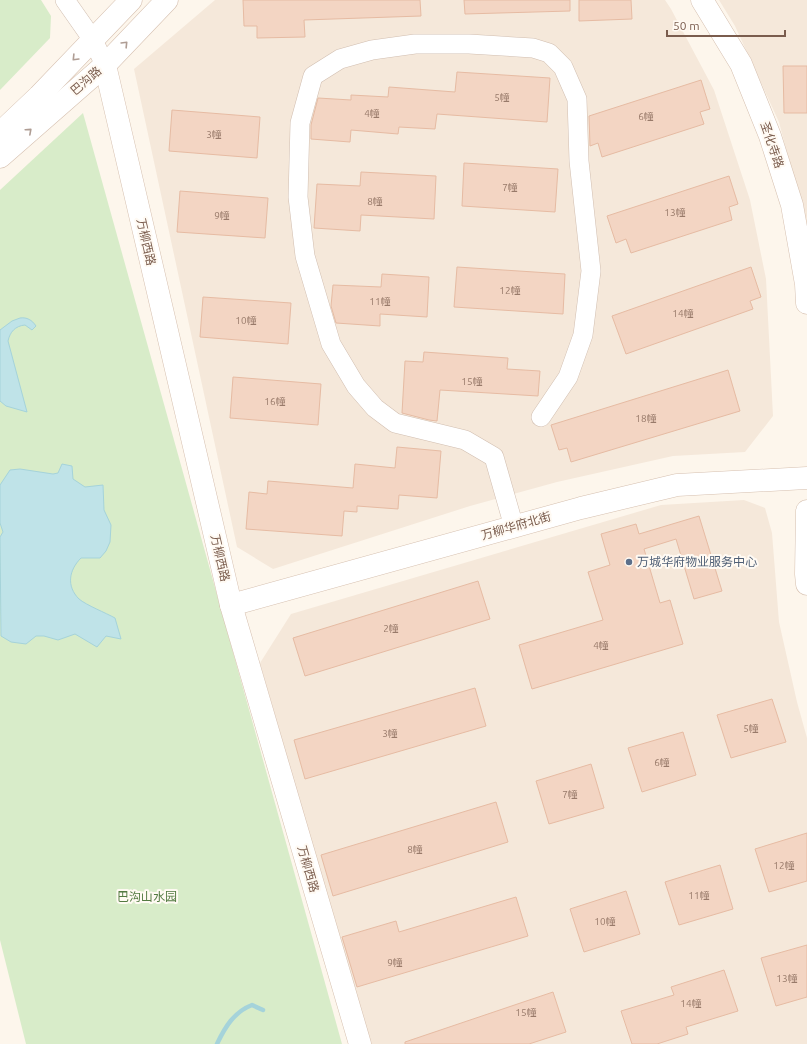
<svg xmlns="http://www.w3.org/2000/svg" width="807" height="1044" font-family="Ubuntu,'Noto Sans SC',sans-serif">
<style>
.residential{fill:#f5e8da}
.green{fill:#d8ecc9}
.water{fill:#bfe3e8;stroke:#a5d3da}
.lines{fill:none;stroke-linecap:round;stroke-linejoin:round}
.stream{stroke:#a5d3da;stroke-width:4.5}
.building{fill:#f3d5c3;stroke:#e6bba3}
.street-casing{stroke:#d1beb0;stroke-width:20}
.secondary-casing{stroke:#d6c0b0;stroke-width:23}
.street{stroke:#fff;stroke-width:19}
.secondary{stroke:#fff;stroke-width:22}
.oneway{stroke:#af9d94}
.service-dot{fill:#5c6f8a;stroke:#fffaf3;stroke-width:1.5}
.labels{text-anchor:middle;stroke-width:4;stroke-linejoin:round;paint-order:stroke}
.number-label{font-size:10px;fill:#987a6a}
.street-label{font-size:12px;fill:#7a5c4d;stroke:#fffaf3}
.service-label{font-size:12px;fill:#4e5e75;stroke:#fffaf3;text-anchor:start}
.park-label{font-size:12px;fill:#537a41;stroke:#fffaf3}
</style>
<rect width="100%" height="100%" fill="#fdf6ec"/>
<g class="residential">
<polygon points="215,0 665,0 671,9 714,90 750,200 766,279 773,416 745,452 673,456 557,482 470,506 273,569 237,547 134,69"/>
<polygon points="719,0 807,0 807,230 779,122 735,26"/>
<polygon points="744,500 765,508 772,533 779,622 797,702 807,738 807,1044 370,1044 260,663 291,614 661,505"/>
</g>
<g class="green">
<polygon points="0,0 41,0 51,16 50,38 0,90"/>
<polygon points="83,113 342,1044 26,1044 0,940 0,190"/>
</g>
<g class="water">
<path d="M 20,318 C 27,317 32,320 36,326 L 32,330 L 25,325 C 15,326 10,332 8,341 L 27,412 L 6,406 L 0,401 L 0,330 L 12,321 Z"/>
<path d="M 62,464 L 72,466 L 73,479 L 85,487 L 103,485 L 104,510 L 111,525 L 110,542 L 106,551 L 100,558 L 81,558 C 69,570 66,586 79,599 C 86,605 106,613 115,618 L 121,639 L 106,636 L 97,647 L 75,634 L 58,640 L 44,636 L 36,636 L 26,644 L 11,642 L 1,636 L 0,537 L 3,532 L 0,523 L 0,485 L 10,470 L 20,469 L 53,474 L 58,473 Z"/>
</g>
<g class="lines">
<path class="stream" d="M 217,1044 C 225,1027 234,1012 252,1005 L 263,1010"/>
</g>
<g class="building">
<polygon points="243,0 420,0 421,16 304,20 305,37 257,38 257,26 244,26"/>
<polygon points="464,0 570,0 570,11 465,14"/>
<polygon points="579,0 631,0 632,19 579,21"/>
<polygon points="783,66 807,66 807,113 784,113"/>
<polygon points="457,72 550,78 547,122 437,114 435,129 399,127 398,134 351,130 350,142 311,139 311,125 318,98 351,100 351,95 388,97 389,87 455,92"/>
<polygon points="701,80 710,109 700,112 704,124 602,157 598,143 590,146 589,116"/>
<polygon points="172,110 260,117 257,158 169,151"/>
<polygon points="464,163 558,169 555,212 462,206"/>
<polygon points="361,172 436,176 434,219 361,215 360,231 314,228 317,184 360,186"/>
<polygon points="729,176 738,204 729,207 732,220 631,253 626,239 616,243 607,216"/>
<polygon points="180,191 268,198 265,238 177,232"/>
<polygon points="457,267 565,274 563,314 454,307"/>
<polygon points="751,267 761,297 750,301 753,309 626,354 612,316"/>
<polygon points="382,274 429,277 427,317 380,314 380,326 336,323 331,306 333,285 381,287"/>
<polygon points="203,297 291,303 288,344 200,337"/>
<polygon points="424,352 508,358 507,369 540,371 538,396 440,390 437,421 429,420 402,413 405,361 423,362"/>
<polygon points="728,370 740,411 571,462 567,448 559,450 551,425"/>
<polygon points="233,377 321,384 318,425 230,418"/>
<polygon points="397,447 441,451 437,498 399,495 398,509 357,506 357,512 344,511 342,536 246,529 249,492 267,494 268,481 353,488 355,464 395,468"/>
<polygon points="699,516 722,591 694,599 676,539 644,549 660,603 670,600 683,644 532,689 519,645 603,620 588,572 610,565 601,534 636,524 639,534"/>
<polygon points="478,581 490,619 305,676 293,638"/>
<polygon points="475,688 486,726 305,779 294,740"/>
<polygon points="772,699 786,742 731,758 717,715"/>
<polygon points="683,732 696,775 642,792 628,748"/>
<polygon points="591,764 604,808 549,824 536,781"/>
<polygon points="496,802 508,842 333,896 321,855"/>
<polygon points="807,833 807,881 769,892 755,849"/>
<polygon points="720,865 733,909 679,925 665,882"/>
<polygon points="626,891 640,934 584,952 570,909"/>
<polygon points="516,897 528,936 357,987 342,937 396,921 399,932"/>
<polygon points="807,945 807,997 776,1006 761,958"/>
<polygon points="724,970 738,1011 686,1027 688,1034 657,1044 632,1044 621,1011 674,995 671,987"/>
<polygon points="553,992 566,1032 529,1044 405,1044 405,1042"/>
</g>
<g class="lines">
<g class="street-casing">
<g id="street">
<polyline points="65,0 93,40 105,65"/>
<polyline points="514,527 494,457 465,440 395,423 375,408 356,386 331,344 305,256 298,197 300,123 313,76 340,59 372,50 415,44 469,44 533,48 549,53 563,67 577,99 579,161 591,271 583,335 568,377 541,417"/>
</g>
</g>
<g class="secondary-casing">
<g id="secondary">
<polyline points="702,0 741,64 770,136 792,205 806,284 807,303"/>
<polyline points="105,65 231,605 360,1044"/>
<polyline points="0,133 39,96 131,0"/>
<polyline points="0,157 105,65 167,0"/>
<polyline points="807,511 806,574 807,584"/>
<polyline points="231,605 581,508 677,485 807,478"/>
</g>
</g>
<use href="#street" class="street"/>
<use href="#secondary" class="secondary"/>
</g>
<defs><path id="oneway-chevron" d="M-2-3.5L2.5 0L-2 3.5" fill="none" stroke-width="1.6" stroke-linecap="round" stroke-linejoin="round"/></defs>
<g class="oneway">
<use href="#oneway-chevron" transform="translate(125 44) rotate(-46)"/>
<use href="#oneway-chevron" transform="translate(75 58) rotate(134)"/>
<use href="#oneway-chevron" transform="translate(29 131) rotate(-42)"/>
</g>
<circle class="service-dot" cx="629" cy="562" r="4"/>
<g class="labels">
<g class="number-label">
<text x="502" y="101">5幢</text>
<text x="372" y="117">4幢</text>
<text x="646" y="120">6幢</text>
<text x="214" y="138">3幢</text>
<text x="510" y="191">7幢</text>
<text x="375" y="205">8幢</text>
<text x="675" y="216">13幢</text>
<text x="222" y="219">9幢</text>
<text x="510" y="294">12幢</text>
<text x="380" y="305">11幢</text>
<text x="683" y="317">14幢</text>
<text x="246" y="324">10幢</text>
<text x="472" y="385">15幢</text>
<text x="275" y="405">16幢</text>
<text x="646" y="422">18幢</text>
<text x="391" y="632">2幢</text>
<text x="601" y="649">4幢</text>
<text x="751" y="732">5幢</text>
<text x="390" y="737">3幢</text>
<text x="662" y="766">6幢</text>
<text x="570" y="798">7幢</text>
<text x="415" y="853">8幢</text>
<text x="784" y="869">12幢</text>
<text x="699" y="899">11幢</text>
<text x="605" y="925">10幢</text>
<text x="395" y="966">9幢</text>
<text x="787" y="982">13幢</text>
<text x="691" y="1007">14幢</text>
<text x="526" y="1016">15幢</text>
</g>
<g class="street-label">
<text transform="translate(86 81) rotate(-41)" y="4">巴沟路</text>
<text transform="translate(772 145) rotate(71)" y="4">圣化寺路</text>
<text transform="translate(146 242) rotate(77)" y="4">万柳西路</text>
<text transform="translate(516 526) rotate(-16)" y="4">万柳华府北街</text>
<text transform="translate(220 558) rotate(77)" y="4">万柳西路</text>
<text transform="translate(308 869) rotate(74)" y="4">万柳西路</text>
</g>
<g class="service-label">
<text x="637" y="566">万城华府物业服务中心</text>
</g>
<g class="park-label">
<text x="147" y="901">巴沟山水园</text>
</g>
</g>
<path d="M667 30v6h118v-6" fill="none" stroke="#7a5c4d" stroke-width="2"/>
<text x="673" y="30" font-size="12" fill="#7a5c4d" stroke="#fffaf3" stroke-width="3" paint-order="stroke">50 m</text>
</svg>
